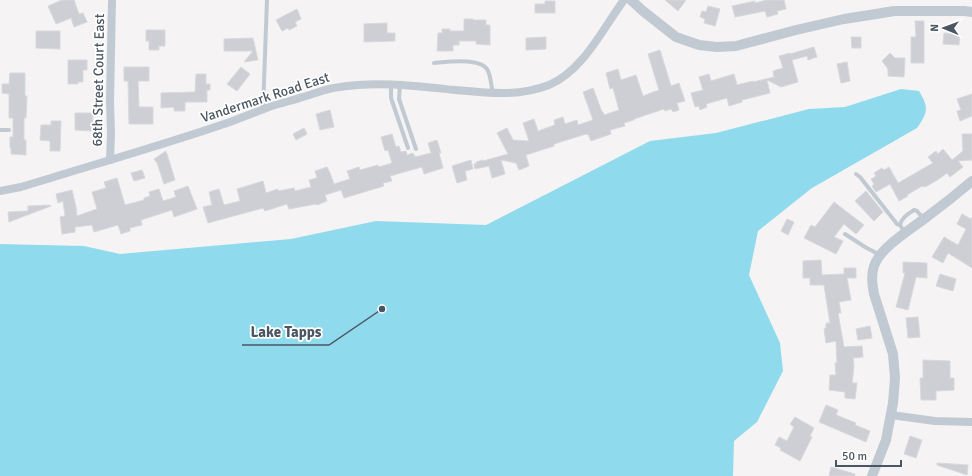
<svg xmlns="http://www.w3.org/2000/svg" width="972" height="476" font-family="Signika,sans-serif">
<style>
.water{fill:#90daee}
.building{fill:#cdcfd5;stroke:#d7d9de}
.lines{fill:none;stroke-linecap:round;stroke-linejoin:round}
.service{stroke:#c1cad2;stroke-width:4}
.minor{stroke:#c1cad2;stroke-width:8}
.tertiary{stroke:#c1cad2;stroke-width:10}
.labels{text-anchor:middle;stroke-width:3.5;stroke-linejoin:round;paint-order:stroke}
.street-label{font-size:14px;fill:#4a5661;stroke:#fff}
.leader{fill:none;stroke:#4a5661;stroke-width:1.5}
.callout-dot{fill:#4a5661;stroke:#fff;stroke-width:1.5}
.callout-label{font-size:15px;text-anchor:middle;font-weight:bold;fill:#4a5661;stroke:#fff;stroke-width:3.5;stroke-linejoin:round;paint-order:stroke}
</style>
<rect width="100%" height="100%" fill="#f5f3f3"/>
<path class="water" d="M 901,89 L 919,91 C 929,108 928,112 917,128 L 812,188 L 758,231 L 749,275 L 780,343 L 783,371 L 757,422 L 734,441 L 733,476 L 0,476 L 0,244 L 84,246 L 120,254 L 291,239 L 376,221 L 486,225 L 650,141 L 716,133 L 809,109 L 845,107 Z"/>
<g class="building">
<polygon points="62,0 74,0 79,14 83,13 87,22 74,27 71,18 56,24 48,6"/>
<polygon points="665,0 686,0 678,11"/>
<polygon points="767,0 784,0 786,9 777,11 778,14 767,17 765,11 735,17 732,6 755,1 755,3"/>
<polygon points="545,1 555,1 555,13 535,13 535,4 545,4"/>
<polygon points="708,6 720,9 715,26 704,23 705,19 700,17 702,11 706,12"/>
<polygon points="297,9 301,19 295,22 297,26 289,30 288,28 282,31 276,20"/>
<polygon points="464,19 473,19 473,20 486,20 486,25 490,25 490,45 476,44 476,41 459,41 459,45 453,45 453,51 437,51 438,33 442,33 442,29 450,29 450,31 464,31"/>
<polygon points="915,21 924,21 924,63 911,63 911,37 916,37"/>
<polygon points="387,23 387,33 395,33 395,41 364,42 364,24"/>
<polygon points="146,30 165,30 165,46 159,46 159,50 149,50 149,41 146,41"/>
<polygon points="36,31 60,31 60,49 36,48"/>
<polygon points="944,33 960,34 959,45 943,44"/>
<polygon points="546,37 546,49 526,50 526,38"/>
<polygon points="851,37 861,37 861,48 852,48"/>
<polygon points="253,38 258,60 244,62 253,51 224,51 224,39"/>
<polygon points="814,47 817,57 808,60 807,56 792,60 798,82 781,87 767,80 770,93 742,100 742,102 729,106 727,98 706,104 707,107 700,110 699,106 695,107 691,93 703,90 699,77 709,74 711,81 734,74 737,85 753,81 753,82 774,77 773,71 783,68 779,56 790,53 790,54"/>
<polygon points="660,50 671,86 679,83 685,101 677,103 679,110 673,112 671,109 665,111 664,109 634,119 634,120 624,123 625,126 610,130 611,134 591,141 588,134 587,135 586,134 554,144 554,146 526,155 529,166 519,170 516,163 501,160 505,174 492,178 489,166 475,169 474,164 477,163 476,162 483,160 483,161 508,154 497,133 507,128 513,140 529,141 523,123 534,119 538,131 555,125 554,120 563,117 565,124 577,120 578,125 593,120 583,92 593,88 602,112 603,112 604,115 619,110 613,88 610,89 606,73 618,69 621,80 636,75 643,96 659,90 648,54"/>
<polygon points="890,53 895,58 905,58 904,77 888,76 888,69 882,61"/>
<polygon points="68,60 87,60 87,70 83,70 83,82 78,82 78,84 68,84"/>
<polygon points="847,62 850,81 841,83 837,64"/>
<polygon points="124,67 149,67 149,81 138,81 139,107 153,107 153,124 129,124 128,81 124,81"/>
<polygon points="241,67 250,74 237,91 227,84"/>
<polygon points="10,73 25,73 25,96 27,96 26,118 24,118 24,140 26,140 26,155 11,154 11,148 10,148 10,137 13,137 13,118 9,118 9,94 2,93 2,84 9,84"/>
<polygon points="196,74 206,74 206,84 210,84 210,90 207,90 207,102 185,102 185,111 174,111 174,107 161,108 161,93 195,92"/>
<polygon points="972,94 972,116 960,121 957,111 961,110 957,99"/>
<polygon points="330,110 334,127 320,130 316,114"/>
<polygon points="75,113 93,113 92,131 75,130"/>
<polygon points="51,121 61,121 60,151 50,151 50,141 40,140 41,125 51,125"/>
<polygon points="304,128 307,134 296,140 293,134"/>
<polygon points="392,134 396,147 399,146 401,152 406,151 407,155 413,153 415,157 431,153 428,143 437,140 441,153 439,153 443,168 424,174 422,167 390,176 392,181 383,183 384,186 344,198 341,190 325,195 327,201 317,205 316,204 289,209 287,204 265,211 263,208 208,223 203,207 212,205 209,192 219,189 224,205 240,201 237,189 263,181 266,193 278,189 278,191 294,188 295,191 311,187 309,180 317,178 315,171 327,167 330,173 334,184 350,179 347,171 359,167 360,170 378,165 379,167 392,163 388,150 385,151 381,137"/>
<polygon points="962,134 972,134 972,160 958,161 963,167 950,177 947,173 939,179 925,187 925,186 923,187 922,186 907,195 908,196 899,201 890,184 876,192 872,186 874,184 871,179 876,176 874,173 882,168 884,170 889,167 898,183 933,163 928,157 936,151 938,154 943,149 952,160 963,151"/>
<polygon points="166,151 175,180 164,184 157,163 154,159"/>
<polygon points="471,160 473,169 465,171 467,180 457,183 452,166"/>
<polygon points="142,170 145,178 134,181 131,173"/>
<polygon points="117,178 125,205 144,200 144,198 150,196 149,192 159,189 163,201 176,197 174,191 188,186 197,209 174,217 172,210 141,220 142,225 130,228 130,231 121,234 118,225 94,232 92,225 75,227 75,232 62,234 60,217 65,216 63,201 58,203 56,194 72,190 76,207 77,216 97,209 92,192 106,188 104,182"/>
<polygon points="866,191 883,212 874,221 855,201"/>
<polygon points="834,202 864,225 856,234 844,224 834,237 843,241 836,254 804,238 811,225 815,227"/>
<polygon points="50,205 51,206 9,222 8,212 28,211 28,206"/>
<polygon points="962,214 971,219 972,217 972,268 948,253 943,263 932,257 944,237 958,245 966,229 957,224"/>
<polygon points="787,219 794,222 788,235 781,231"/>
<polygon points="821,260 822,275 844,274 844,268 856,268 856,278 847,278 851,300 839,302 841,313 838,313 844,347 862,346 863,357 853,358 854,366 852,383 857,383 855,399 845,398 845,392 829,390 830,375 836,375 835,363 837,363 836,341 826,343 824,329 826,328 826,323 830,323 824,285 810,285 810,278 803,278 803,261"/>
<polygon points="903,262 927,263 927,278 916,277 908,310 896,307 905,273 903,273"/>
<polygon points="940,274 956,279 953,291 936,286"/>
<polygon points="918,317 920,337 908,338 906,318"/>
<polygon points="870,326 872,338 858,340 856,329"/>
<polygon points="923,360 950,361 950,378 954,378 954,390 936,391 936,400 921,400 920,378 923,378"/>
<polygon points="826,405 838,410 836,415 856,423 855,425 870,431 866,442 819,422"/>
<polygon points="795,417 814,428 810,436 812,437 800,461 780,450 781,448 775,445 779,437 787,441 794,427 790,424"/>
<polygon points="910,436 922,440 916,458 904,454"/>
<polygon points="937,463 968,465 967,475 937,465"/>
<polygon points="831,467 855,474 855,476 829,476"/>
</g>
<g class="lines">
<g class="service">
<path d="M 434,63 C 447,62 482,57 488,71 C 491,77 491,86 493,93"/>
<polyline points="391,85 391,98 408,148"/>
<polyline points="400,85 399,99 416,149"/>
<polyline points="263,109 267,0"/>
<polyline points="0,130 9,130"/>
<polyline points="856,174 860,177 897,224 900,225 905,233"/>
<path d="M 900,225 C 902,217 908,214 914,210 L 917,211 L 923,218"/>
<polyline points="845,234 865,247 880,255"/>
</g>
<g class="minor">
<polyline points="110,160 111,134 110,101 112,0"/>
<path d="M 0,191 L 21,187 L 44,180 C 106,161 169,143 230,122 C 243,117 256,112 269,107 C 281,103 294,100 306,96 C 317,93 328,88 340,87 C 378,81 416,86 455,90 C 487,93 518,97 549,85 C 583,71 603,28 624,0"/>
<polyline points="891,415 935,421 972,422"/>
</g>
<g class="tertiary">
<polyline points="631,0 643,11 676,37 699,45 717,47 736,46 796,30 844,19 876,14 894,11 964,11 972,12"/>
<path d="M 872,476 L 886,440 L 893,403 L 895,378 L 893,354 L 874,294 C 872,285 871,275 874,266 C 880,247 913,228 928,216 C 943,205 958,193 972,181"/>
</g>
</g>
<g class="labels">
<g class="street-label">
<text transform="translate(98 80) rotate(-89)" y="5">68th Street Court East</text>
<text transform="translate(265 97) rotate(-18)" y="5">Vandermark Road East</text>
</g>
</g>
<path class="leader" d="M382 309L329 345H242"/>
<circle class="callout-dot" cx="382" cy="309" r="4"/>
<g class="callout-label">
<text x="286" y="337">Lake Tapps</text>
</g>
<g transform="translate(944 28) rotate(271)" stroke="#ffffff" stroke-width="3" paint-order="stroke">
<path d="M0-3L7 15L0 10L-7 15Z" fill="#4a5661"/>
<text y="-6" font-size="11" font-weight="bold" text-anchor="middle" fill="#4a5661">N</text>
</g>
<path d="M836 460v6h65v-6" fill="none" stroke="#4a5661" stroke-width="2"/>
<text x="842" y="460" font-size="12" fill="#4a5661" stroke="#ffffff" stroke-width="3" paint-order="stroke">50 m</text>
</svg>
